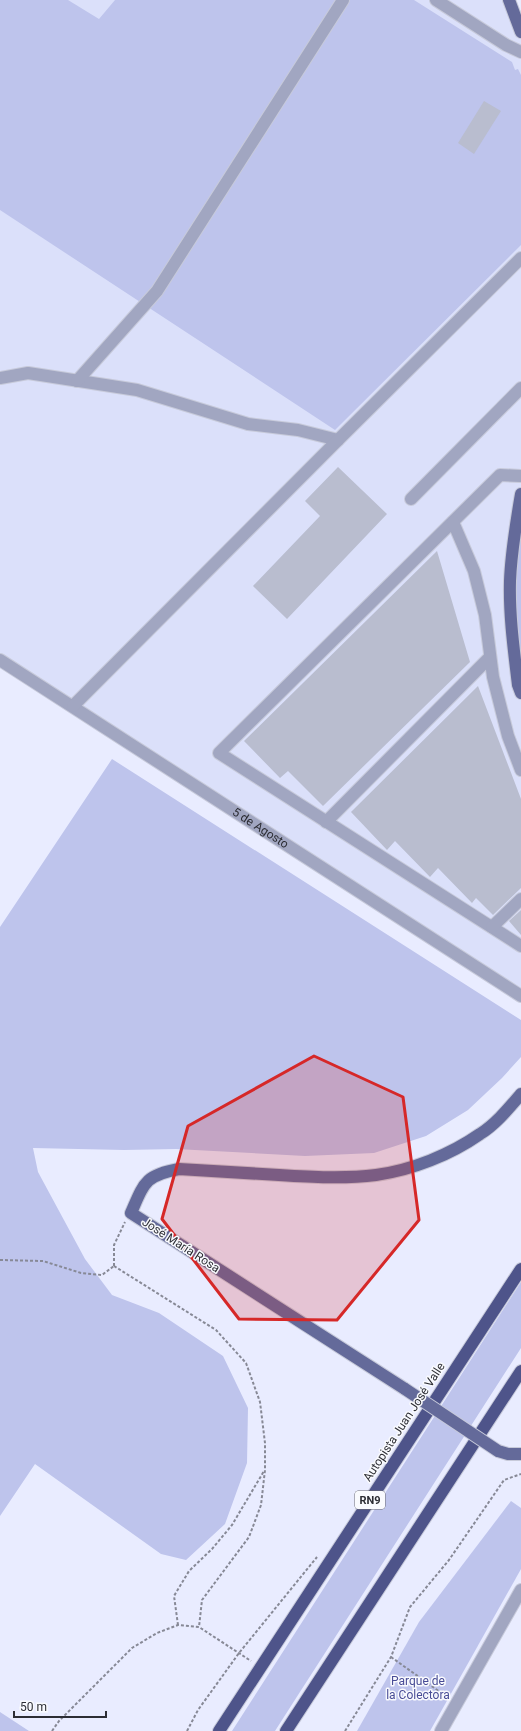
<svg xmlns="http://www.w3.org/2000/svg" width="521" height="1731" font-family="Roboto,sans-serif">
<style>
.built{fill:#dbe0fa}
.green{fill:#bec4ec}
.building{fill:#b9bdcf}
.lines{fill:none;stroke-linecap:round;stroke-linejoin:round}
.minor-casing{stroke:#c7cada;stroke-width:14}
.major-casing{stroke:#c7cada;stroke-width:14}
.highway-casing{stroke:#c7cada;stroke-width:14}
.path{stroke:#878996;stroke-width:2;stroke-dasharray:3 2;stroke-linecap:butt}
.minor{stroke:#a1a6c1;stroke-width:12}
.major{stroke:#646a9a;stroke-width:12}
.highway{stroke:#4e548a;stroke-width:12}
.major-bridge-casing{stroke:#c7cada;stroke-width:14;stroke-linecap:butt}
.major-bridge{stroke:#646a9a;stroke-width:12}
.marked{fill:#d62828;fill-opacity:0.2;stroke:#d62828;stroke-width:3;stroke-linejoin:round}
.labels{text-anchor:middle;stroke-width:3;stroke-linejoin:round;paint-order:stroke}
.shield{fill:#f9fafe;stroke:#6a6a71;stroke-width:1}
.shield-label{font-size:11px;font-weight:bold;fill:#2c2d34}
.street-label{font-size:12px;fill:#2c2d34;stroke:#f9fafe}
.park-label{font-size:12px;fill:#484c96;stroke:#f9fafe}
</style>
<rect width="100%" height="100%" fill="#e9ecff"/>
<polygon class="built" points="0,0 509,0 521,32 521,996 0,660"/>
<g class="green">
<polygon points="0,0 68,0 99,19 115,0 414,0 512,62 515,70 518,69 521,75 521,245 335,430 0,210"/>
<polygon points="521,494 521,693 512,628"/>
<polygon points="112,759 521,1020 521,1057 502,1078 468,1110 426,1136 374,1153 305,1156 176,1149 124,1150 33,1148 38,1172 85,1259 112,1295 159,1313 223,1356 248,1408 247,1463 225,1524 186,1560 161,1554 35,1464 0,1516 0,927"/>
<polygon points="521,1282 521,1348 298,1695 275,1731 232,1731"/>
<polygon points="511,1501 521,1508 521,1569 430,1731 357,1731 419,1622"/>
<polygon points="0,1712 29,1731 0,1731"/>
</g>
<g class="building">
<polygon points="484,101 501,111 474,154 458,143"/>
<polygon points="338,467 387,514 287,619 253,586 320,516 305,501"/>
<polygon points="437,551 470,662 323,806 288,771 280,778 244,741"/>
<polygon points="478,686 521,799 521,888 493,915 476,898 472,903 438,868 430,877 395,841 387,850 351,812"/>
<polygon points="521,910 521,935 509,921"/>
</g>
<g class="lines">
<g class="minor-casing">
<g id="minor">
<polyline points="436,0 506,45 521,52"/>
<polyline points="0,378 28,373 137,390 248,424 298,430 338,440"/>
<polyline points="77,381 157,291 343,0"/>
<polyline points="521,476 500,475 219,753 521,946"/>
<polyline points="411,499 521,388"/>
<polyline points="453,522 474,571 485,615 493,677 508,736 521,770"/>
<path id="s1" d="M 0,660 L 521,996"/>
<polyline points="73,706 338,440 521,258"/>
<polyline points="326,822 490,657"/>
<polyline points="492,927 521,899"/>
<polyline points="441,1731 521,1590"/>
</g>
</g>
<g class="major-casing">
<g id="major">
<polyline points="509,0 521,32"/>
<path d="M 521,494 C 516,523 511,552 510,581 C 509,616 514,651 518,685 L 521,693"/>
<path d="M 405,1389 L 131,1213 C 144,1183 145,1175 179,1169 C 213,1171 246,1173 279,1175 C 311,1177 344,1179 376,1175 C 412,1170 450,1155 480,1134 C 496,1124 509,1108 521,1094"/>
<polyline points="498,1451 508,1454 521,1454"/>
</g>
</g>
<g class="highway-casing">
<g id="highway">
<polyline points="219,1731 521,1269"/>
<polyline points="286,1731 521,1371"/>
</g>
</g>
<g class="path">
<polyline points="0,1260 43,1261 81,1273 102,1275 114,1266"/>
<polyline points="114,1266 216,1330 246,1363 260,1402 265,1443 265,1470 261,1505 249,1537 202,1600 199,1627"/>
<polyline points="114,1266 114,1245 125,1222"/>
<polyline points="178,1625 174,1596 189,1571 212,1549 232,1525 264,1471"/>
<polyline points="391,1657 447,1697"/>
<polyline points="52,1731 59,1721 132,1648 157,1633 178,1625 199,1627 251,1661"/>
<polyline points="187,1731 198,1710 239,1653 317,1557"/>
<polyline points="345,1731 391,1657 410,1607 449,1560 504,1480 521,1474"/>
</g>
<use href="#minor" class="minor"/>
<use href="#major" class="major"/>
<use href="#highway" class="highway"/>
<g class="major-bridge-casing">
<polyline id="major-bridge" points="405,1389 498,1451"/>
</g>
<use href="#major-bridge" class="major-bridge"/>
</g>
<path class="marked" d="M 314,1056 L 403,1097 L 419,1220 L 337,1320 L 239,1319 L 162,1219 L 188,1126 Z"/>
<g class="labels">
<rect class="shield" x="355" y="1491" width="30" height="18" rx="3"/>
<g class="shield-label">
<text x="370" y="1504">RN9</text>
</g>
<g class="street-label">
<text dy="4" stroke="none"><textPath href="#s1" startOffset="310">5 de Agosto</textPath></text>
<text transform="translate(181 1245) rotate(33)" y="4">José María Rosa</text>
<text transform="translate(404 1422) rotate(-57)" y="4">Autopista Juan José Valle</text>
</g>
<g class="park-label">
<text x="418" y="1685">Parque de<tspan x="418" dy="14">la Colectora</tspan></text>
</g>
</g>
<path d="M14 1711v6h92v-6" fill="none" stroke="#2c2d34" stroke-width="2"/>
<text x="20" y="1711" font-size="12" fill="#2c2d34" stroke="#f9fafe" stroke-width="3" paint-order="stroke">50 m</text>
</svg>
